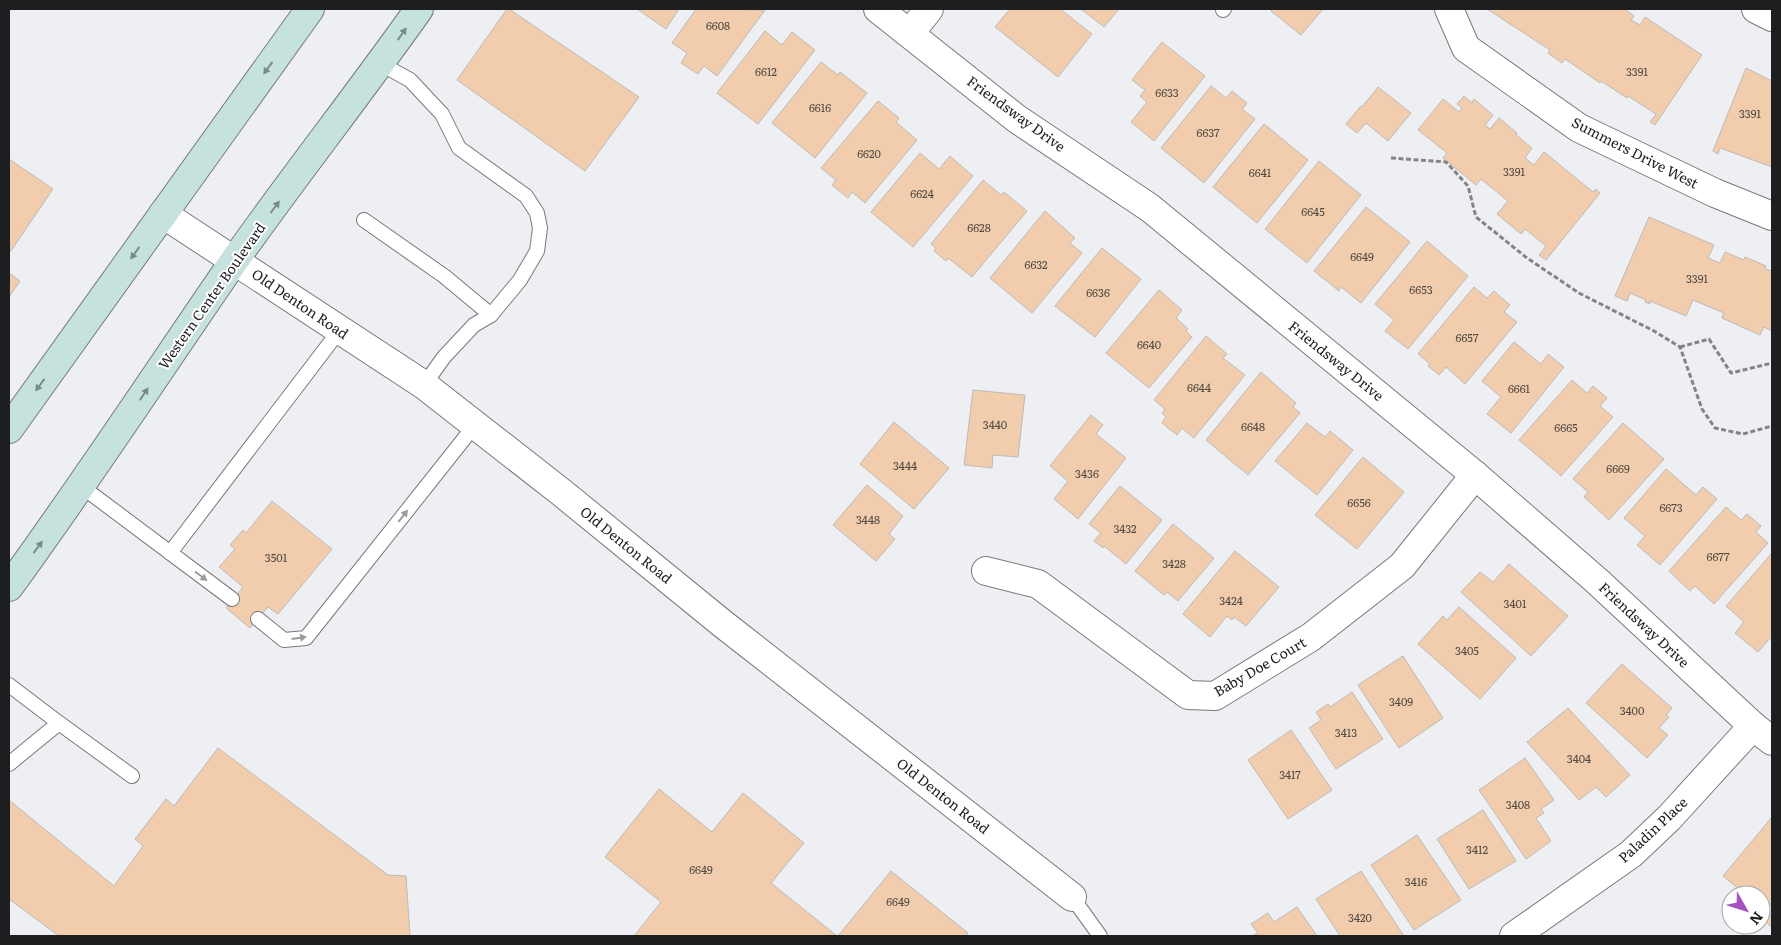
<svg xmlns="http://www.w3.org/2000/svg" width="1781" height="945" font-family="Literata,serif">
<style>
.building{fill:#f1cdad;stroke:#bdbab8}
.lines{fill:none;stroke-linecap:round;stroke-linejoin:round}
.service-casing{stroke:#77797b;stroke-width:16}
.minor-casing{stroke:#77797b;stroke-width:30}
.tertiary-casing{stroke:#77797b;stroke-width:30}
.secondary-casing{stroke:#77797b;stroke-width:30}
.path{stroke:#838486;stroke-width:3;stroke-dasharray:5 2.5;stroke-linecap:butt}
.service{stroke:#fff;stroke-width:14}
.minor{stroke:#fff;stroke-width:28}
.tertiary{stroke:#fff;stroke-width:28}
.secondary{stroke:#c6e2de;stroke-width:28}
.oneway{fill:#7a8a88}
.oneway2{fill:#999a9a}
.labels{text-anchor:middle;stroke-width:4;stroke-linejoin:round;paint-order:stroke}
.number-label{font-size:11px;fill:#524a42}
.street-label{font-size:14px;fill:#1d1e1f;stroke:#fff}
</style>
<rect width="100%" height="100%" fill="#edeff2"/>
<g class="building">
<polygon points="507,9 509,9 639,97 585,171 457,80"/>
<polygon points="637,9 679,9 666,29"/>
<polygon points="696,9 765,10 717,76 704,66 698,74 681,63 687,53 672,43"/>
<polygon points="1010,9 1060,9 1092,34 1058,77 995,27"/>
<polygon points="1081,9 1119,9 1104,27"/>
<polygon points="1273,9 1323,9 1301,35 1271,11"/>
<polygon points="1487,9 1624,9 1634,16 1631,20 1640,25 1645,17 1702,55 1655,125 1650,122 1656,114 1628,96 1627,98 1601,81 1600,83 1565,59 1562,63 1548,53 1550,50"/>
<polygon points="765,31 782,45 792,32 815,50 758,124 717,93"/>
<polygon points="1162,42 1205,76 1154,141 1131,122 1147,102 1140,96 1145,90 1132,80"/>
<polygon points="821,62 838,75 840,72 867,93 815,158 772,123"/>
<polygon points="1746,68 1772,81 1772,167 1720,148 1718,154 1713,151"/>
<polygon points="1211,86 1226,98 1232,91 1247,103 1242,109 1255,119 1204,183 1161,148"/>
<polygon points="1378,87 1411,113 1388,141 1366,123 1357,133 1346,124 1361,106 1362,107"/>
<polygon points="1464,96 1472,103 1474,99 1493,115 1485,125 1490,129 1499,118 1517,133 1516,135 1532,148 1525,158 1534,165 1544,152 1593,192 1596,189 1600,193 1546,260 1539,255 1546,246 1525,229 1521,234 1497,214 1508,201 1481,179 1476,185 1443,158 1447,153 1418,130 1443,99 1459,112 1462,108 1457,104"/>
<polygon points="878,101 899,118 896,122 917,140 865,203 852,192 848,198 832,185 836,180 821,168"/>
<polygon points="1264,124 1308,160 1257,223 1213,187"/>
<polygon points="920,153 939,169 950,156 973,176 913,247 871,212"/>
<polygon points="9,159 53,189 11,251 9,250"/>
<polygon points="1319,161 1361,195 1307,263 1265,229"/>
<polygon points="983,180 1001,195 1004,192 1027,211 972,277 948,258 946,261 934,251 936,248 931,244"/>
<polygon points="1366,207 1410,242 1361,303 1341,287 1339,291 1314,271"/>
<polygon points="1045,211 1075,238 1070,243 1082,253 1032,313 990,278"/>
<polygon points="1649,217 1714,245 1708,258 1720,263 1725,252 1744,260 1745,257 1766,266 1765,269 1772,271 1772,331 1764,327 1760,335 1722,318 1724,313 1693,300 1686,316 1650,301 1650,304 1645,302 1646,300 1630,293 1627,301 1615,296"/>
<polygon points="1427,241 1468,276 1408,349 1385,331 1394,320 1375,304"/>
<polygon points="1102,248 1141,279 1095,337 1055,306"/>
<polygon points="9,273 20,281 9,297"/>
<polygon points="1474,287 1487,298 1494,291 1510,305 1504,312 1517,322 1465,384 1446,367 1439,375 1428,366 1430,364 1418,354"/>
<polygon points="1159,290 1182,310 1176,318 1188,329 1186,331 1192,337 1149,388 1106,353"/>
<polygon points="1206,336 1227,354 1223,358 1245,375 1194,438 1182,428 1177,435 1162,423 1166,417 1162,413 1165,409 1154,400"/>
<polygon points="1514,342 1541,364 1548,354 1564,367 1511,433 1487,414 1501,397 1482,381"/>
<polygon points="1261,372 1296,403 1293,407 1300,413 1248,475 1206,440"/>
<polygon points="1572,380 1587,393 1593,386 1607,398 1600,406 1613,417 1561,476 1519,440"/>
<polygon points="973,390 1025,395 1018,457 993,455 992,468 964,465"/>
<polygon points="1091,415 1103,425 1096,434 1126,458 1078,519 1054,499 1068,481 1050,466"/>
<polygon points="894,422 949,468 914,509 860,464"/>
<polygon points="1307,423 1325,437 1330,431 1353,450 1317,495 1275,461"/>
<polygon points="1623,423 1664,459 1609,520 1584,497 1588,492 1573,479"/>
<polygon points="1363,457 1404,492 1357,549 1315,515"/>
<polygon points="1666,469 1696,495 1703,487 1717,499 1660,565 1637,545 1645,536 1624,518"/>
<polygon points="867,485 903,516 889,534 895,539 876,561 833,525"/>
<polygon points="1120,486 1162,520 1126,564 1104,546 1103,548 1094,541 1101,533 1089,524"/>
<polygon points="272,501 332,549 278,614 268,607 250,628 226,608 243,587 219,567 235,549 230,545 243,530 246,533"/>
<polygon points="1726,507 1741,520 1747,514 1761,526 1756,532 1768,543 1714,604 1695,586 1690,591 1669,571"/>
<polygon points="1173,524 1214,558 1178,601 1167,592 1164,595 1135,571"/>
<polygon points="1235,551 1279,587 1246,626 1234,617 1232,620 1227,616 1210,637 1183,614"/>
<polygon points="1772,553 1772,636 1758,652 1735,633 1744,622 1726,606"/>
<polygon points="1509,564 1568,616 1531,656 1461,592 1480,572 1493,582"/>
<polygon points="1459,607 1516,658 1480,699 1418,644 1443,616 1447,620"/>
<polygon points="1403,656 1443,718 1399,748 1358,685"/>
<polygon points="1622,664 1672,708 1666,715 1669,717 1659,728 1668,735 1647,758 1586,703"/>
<polygon points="1352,692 1383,739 1336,769 1309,728 1321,720 1316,712 1328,704 1330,707"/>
<polygon points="1568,708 1630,775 1606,797 1596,787 1579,800 1527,742"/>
<polygon points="1291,730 1332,790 1288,819 1248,760"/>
<polygon points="218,748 388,875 406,876 410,936 59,936 9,899 9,800 114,886 143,846 135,839 166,799 174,806"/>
<polygon points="1525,758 1554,800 1541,809 1544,813 1536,818 1551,841 1526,859 1479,790"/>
<polygon points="659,789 712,832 743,793 804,843 771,883 837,936 634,936 661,902 605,857"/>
<polygon points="1483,810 1516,861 1469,889 1437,839"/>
<polygon points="1772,817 1772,902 1765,911 1761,908 1761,895 1746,895 1723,876"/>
<polygon points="1417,835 1461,900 1414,930 1371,865"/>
<polygon points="891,871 968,933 966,936 838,936"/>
<polygon points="1361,871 1404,936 1340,936 1316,899"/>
<polygon points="1297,907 1317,936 1252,936 1258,933 1251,924 1268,913 1274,922"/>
<polygon points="1772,913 1772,928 1765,921"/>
</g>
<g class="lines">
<g class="service-casing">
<g id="service">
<polyline points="1223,10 1224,9"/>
<polyline points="381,64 410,80 442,114 459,148 526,196 537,213 540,228 537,251 520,280 491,315 474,325 444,357 424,385"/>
<polyline points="364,220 444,276 491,315"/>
<polyline points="81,486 232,599"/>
<polyline points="170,553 339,331"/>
<polyline points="258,619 284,640 306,638 475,425"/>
<polyline points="9,685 59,723"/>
<polyline points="9,764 59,723 132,776"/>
<polyline points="1072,897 1100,936"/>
</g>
</g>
<g class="minor-casing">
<g id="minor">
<polyline points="878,9 1017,119 1150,208 1475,475 1597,581 1753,726 1772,741"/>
<polyline points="1449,9 1466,48 1579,128 1715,193 1772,216"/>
<polyline points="910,33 929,9"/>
<polyline points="163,214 424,385 561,492 723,624 1072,897"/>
<polyline points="986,571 1038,584 1188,695 1215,696 1311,637 1402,566 1475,475"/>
<polyline points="1514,936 1631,854 1669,818 1753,726"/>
</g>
</g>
<g class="tertiary-casing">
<polyline id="tertiary" points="1756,9 1772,17"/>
</g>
<g class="secondary-casing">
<g id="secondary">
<polyline points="9,429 310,9"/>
<path d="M 9,587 C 87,480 159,370 234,261 C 294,176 359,94 419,9"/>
</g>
</g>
<g class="path">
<polyline points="1391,158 1446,162 1468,186 1476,217 1527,258 1579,293 1654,331 1680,347 1702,409 1715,428 1743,434 1772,426"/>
<polyline points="1680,347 1709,339 1731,373 1772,363"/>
</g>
<use href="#service" class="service"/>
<use href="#minor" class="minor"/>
<use href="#tertiary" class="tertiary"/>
<use href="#secondary" class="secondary"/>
</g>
<defs><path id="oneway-solid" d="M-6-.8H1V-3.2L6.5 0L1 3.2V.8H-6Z" transform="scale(1.25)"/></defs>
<g class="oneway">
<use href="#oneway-solid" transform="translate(402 34) rotate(-55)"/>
<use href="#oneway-solid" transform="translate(268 68) rotate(126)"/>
<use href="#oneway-solid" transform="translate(275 207) rotate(-53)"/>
<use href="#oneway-solid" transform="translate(135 253) rotate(126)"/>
<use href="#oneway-solid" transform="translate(40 385) rotate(126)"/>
<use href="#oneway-solid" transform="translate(144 394) rotate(-56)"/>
<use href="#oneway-solid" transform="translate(38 547) rotate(-54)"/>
</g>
<g class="oneway2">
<use href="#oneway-solid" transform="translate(403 516) rotate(-52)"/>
<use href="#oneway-solid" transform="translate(201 576) rotate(37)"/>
<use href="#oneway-solid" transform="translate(299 638) rotate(-8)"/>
</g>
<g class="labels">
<g class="number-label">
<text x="718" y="30">6608</text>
<text x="766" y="76">6612</text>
<text x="1637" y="76">3391</text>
<text x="1167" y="97">6633</text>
<text x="820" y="112">6616</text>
<text x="1750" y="118">3391</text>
<text x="1208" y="137">6637</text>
<text x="869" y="158">6620</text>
<text x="1514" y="176">3391</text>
<text x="1260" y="177">6641</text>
<text x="922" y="198">6624</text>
<text x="1313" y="216">6645</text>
<text x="979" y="232">6628</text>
<text x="1362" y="261">6649</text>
<text x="1036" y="269">6632</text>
<text x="1697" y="283">3391</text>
<text x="1421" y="294">6653</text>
<text x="1098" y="297">6636</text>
<text x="1467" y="342">6657</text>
<text x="1149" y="349">6640</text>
<text x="1199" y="392">6644</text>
<text x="1519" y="393">6661</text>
<text x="995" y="429">3440</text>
<text x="1253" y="431">6648</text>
<text x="1566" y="432">6665</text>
<text x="905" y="470">3444</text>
<text x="1618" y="473">6669</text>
<text x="1087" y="478">3436</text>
<text x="1359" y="507">6656</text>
<text x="1671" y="512">6673</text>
<text x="868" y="524">3448</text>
<text x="1125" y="533">3432</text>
<text x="1718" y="561">6677</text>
<text x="276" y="562">3501</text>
<text x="1174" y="568">3428</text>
<text x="1231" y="605">3424</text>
<text x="1515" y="608">3401</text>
<text x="1467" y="655">3405</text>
<text x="1401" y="706">3409</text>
<text x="1632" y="715">3400</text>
<text x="1346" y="737">3413</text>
<text x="1579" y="763">3404</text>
<text x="1290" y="779">3417</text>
<text x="1518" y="809">3408</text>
<text x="1477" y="854">3412</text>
<text x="701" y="874">6649</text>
<text x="1416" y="886">3416</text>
<text x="898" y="906">6649</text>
<text x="1360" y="922">3420</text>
</g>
<g class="street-label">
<text transform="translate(1016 114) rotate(36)" y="5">Friendsway Drive</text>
<text transform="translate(1635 153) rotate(27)" y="5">Summers Drive West</text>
<text transform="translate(212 296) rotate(-55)" y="5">Western Center Boulevard</text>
<text transform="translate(300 304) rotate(34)" y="5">Old Denton Road</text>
<text transform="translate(1336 361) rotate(39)" y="5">Friendsway Drive</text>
<text transform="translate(626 545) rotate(39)" y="5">Old Denton Road</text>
<text transform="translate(1644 625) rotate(43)" y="5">Friendsway Drive</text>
<text transform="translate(1260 667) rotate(-30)" y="5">Baby Doe Court</text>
<text transform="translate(943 796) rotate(38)" y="5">Old Denton Road</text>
<text transform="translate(1653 830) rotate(-43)" y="5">Paladin Place</text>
</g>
</g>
<rect width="1781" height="945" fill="none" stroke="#1d1e1f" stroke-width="20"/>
<g transform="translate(1746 910) rotate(129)"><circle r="24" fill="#ffffff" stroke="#a5a5a5"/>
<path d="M0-4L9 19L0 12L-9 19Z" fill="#a551c0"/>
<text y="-8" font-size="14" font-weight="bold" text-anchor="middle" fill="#1d1e1f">N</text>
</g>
</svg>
